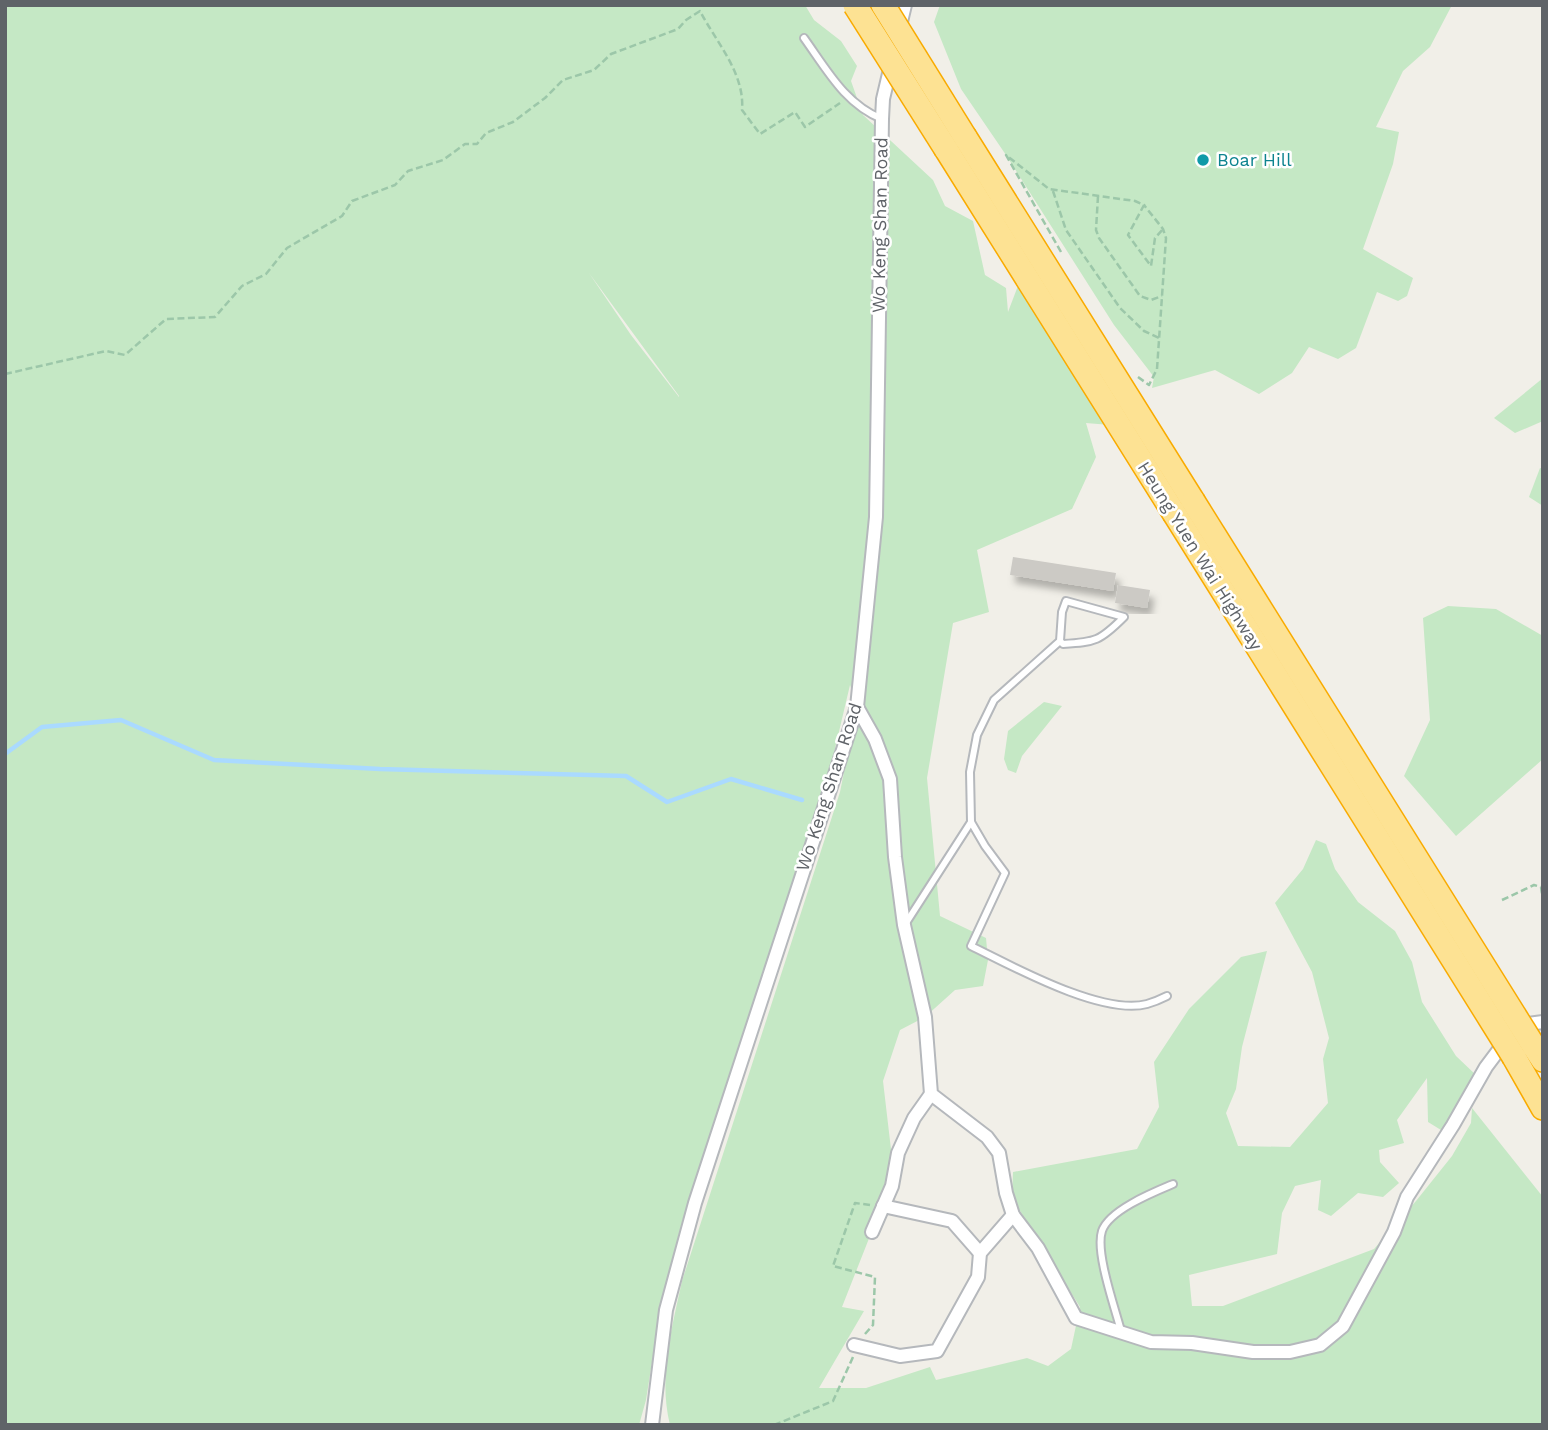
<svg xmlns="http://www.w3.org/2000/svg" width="1548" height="1430" font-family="'Work Sans',sans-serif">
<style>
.green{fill:#c5e8c5;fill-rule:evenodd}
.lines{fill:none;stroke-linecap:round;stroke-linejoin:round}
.stream{stroke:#aadaff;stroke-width:4.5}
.building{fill:#cccac5;filter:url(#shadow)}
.lane-casing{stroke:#b5b8bc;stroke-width:10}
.street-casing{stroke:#b5b8bc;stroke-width:16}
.highway-casing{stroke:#f9ab00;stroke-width:26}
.path{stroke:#9cc7a9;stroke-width:2.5;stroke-dasharray:7 3.5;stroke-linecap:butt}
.lane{stroke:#fff;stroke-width:6}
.street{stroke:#fff;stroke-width:12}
.highway{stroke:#fde293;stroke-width:23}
.highway-bridge-casing{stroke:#f9ab00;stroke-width:26;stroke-linecap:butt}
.highway-bridge{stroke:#fde293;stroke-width:23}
.culture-dot{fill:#0f9aa8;stroke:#fff;stroke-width:2.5}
.labels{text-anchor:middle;stroke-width:5;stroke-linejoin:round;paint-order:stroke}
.culture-label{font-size:18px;fill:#0d838f;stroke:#fff;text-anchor:start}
.street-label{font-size:18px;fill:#5f6368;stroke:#fff}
</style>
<defs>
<filter id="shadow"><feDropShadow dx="4.5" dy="8" stdDeviation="3.5" flood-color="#0004"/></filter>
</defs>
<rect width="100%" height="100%" fill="#f1efe8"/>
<g class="green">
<path d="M 5,5 L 805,5 L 814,20 L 841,41 L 857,66 L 851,81 L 863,115 L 933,180 L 945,206 L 973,221 L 985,275 L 1006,288 L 1008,312 L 1019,283 L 1110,425 L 1086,423 L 1096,457 L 1072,509 L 977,550 L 989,612 L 953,623 L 927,778 L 940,916 L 986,938 L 988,960 L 983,986 L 955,990 L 925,1017 L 900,1030 L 883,1081 L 894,1175 L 842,1307 L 864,1311 L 819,1388 L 866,1388 L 930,1367 L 936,1380 L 1027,1358 L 1048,1366 L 1071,1349 L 1080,1307 L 1012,1198 L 1013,1172 L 1137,1149 L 1159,1107 L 1154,1062 L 1189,1009 L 1241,957 L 1267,951 L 1242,1047 L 1236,1089 L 1226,1113 L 1238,1146 L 1290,1147 L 1328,1103 L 1323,1059 L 1329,1038 L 1312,972 L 1275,903 L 1303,869 L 1316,840 L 1326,844 L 1335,869 L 1358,902 L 1395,931 L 1412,962 L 1422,1002 L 1456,1056 L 1477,1076 L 1457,1118 L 1441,1130 L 1428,1122 L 1427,1078 L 1397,1120 L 1404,1143 L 1379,1150 L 1380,1162 L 1399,1183 L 1383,1197 L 1358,1193 L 1331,1216 L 1318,1210 L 1321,1180 L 1295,1186 L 1282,1213 L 1277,1254 L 1189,1275 L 1192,1306 L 1223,1306 L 1374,1249 L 1416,1201 L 1452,1156 L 1471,1123 L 1472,1108 L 1543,1197 L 1543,1425 L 670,1425 C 658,1377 672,1328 682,1281 L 840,792 L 857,707 L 850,685 L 833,757 L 682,1222 L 662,1299 L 646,1400 L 639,1425 L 5,1425 ZM 589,273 L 679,396 L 679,397 L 631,335 Z"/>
<polygon points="940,5 1452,5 1430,47 1403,71 1376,127 1399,132 1393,164 1363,249 1413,278 1407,296 1398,301 1377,292 1356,348 1338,359 1309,347 1292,373 1259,394 1215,370 1152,388 1154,377 1114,325 1006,155 961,89 934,22"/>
<polygon points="1543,378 1543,421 1515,433 1494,418"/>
<polygon points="1540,468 1543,469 1543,506 1529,497"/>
<polygon points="1448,606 1496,609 1543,636 1543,759 1456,836 1404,776 1430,720 1423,618"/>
<polygon points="1044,702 1062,706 1022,756 1016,773 1008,770 1004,759 1008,731"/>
</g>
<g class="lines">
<polyline class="stream" points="5,754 42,727 121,720 214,760 380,769 626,776 667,802 731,779 802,800"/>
</g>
<g class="building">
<polygon points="1013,557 1116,573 1113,591 1010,575"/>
<polygon points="1118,585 1150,590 1147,608 1115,603"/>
</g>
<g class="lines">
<g class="lane-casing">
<g id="lane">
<path d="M 804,38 C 827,70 845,104 882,119"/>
<path d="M 1060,641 L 1063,644 C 1096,642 1100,641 1124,617 L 1066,601 L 1062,612 L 1060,641 L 994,700 L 977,735 L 970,772 L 971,822 L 985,846 L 1005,873 L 971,946 C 1012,966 1102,1016 1147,1004 C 1154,1002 1161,999 1167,996"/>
<polyline points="906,923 971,822"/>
<path d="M 1121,1331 C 1115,1308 1095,1252 1102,1231 C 1109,1210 1154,1192 1173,1184"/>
</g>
</g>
<g class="street-casing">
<g id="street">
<polyline points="899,30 905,5"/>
<polyline points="857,707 875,739 890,779 895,857 904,925 925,1017 931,1094 987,1137 999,1153 1006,1193 1013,1215 1038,1248 1076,1318 1151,1342 1192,1343 1253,1352 1290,1352 1320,1345 1343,1326 1394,1232 1407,1197 1453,1125 1486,1067 1501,1047 1528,1024 1543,1022"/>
<polyline points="883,1206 952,1221 980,1253"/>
<polyline points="872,1232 892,1186 898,1153 914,1118 931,1094"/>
<polyline points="854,1345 900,1356 937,1351 978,1277 980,1253 1013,1215"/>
<polyline points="652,1425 666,1310 695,1203 857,707 876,517 882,119 883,99 891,65"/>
</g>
</g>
<g class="highway-casing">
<g id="highway">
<polyline points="965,137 1193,501"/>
<polyline points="946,149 1174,513"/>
<polyline points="1533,1045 1543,1060"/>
<polyline points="1514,1057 1543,1108"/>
</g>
</g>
<g class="path">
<polyline points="1053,191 1066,230 1120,308 1144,331 1159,338"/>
<polyline points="1098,196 1096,230 1099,238 1140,296 1151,300 1162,296"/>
<polyline points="1061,252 1006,155 1049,189 1135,201 1144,205 1128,235 1151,266 1155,238 1163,229"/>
<path d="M 5,374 L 106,351 L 125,355 L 166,319 L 215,317 L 242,286 L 266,274 L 287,248 L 342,216 L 352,201 L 395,185 L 408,171 L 443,160 L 465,144 L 477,144 L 486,133 L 513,122 L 545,98 L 563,80 L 594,70 L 611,54 L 678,29 L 686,20 L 700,11 C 716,42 745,73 742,110 L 760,134 L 795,112 L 805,127 L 840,103"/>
<polyline points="1138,377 1149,385 1157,369 1166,238 1163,229 1144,205"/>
<polyline points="1502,900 1534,885 1541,887 1543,900"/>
<polyline points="865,1334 873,1325 875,1277 833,1266 855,1203 870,1205"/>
<polyline points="774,1425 833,1401 853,1357"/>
</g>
<use href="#lane" class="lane"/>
<use href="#street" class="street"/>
<use href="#highway" class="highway"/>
<g class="highway-bridge-casing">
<g id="highway-bridge">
<polyline points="855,5 946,149"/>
<polyline points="883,5 965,137"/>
<polyline points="1193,501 1533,1045"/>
<polyline points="1174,513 1514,1057"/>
</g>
</g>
<use href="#highway-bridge" class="highway-bridge"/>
</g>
<circle class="culture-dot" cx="1203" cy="160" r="7"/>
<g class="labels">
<g class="culture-label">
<text x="1217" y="166">Boar Hill</text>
</g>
<g class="street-label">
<text transform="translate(880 225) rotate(-89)" y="6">Wo Keng Shan Road</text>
<text transform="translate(1200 556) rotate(58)" y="6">Heung Yuen Wai Highway</text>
<text transform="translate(829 787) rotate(-72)" y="6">Wo Keng Shan Road</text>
</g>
</g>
<rect width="1548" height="1430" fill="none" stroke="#5f6368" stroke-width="14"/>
</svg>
